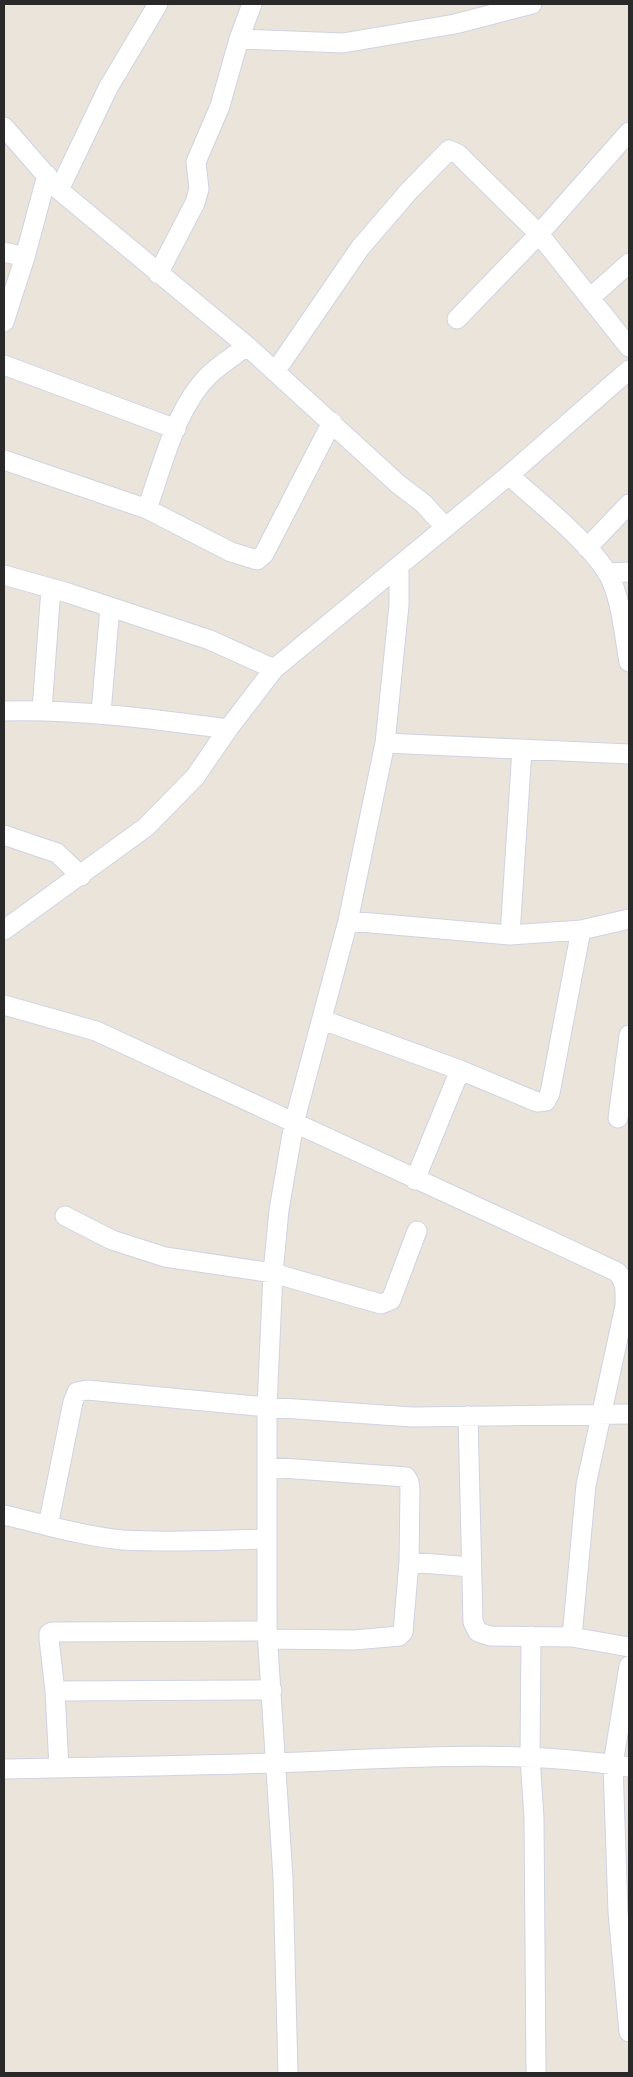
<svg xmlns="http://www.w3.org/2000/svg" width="633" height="2077" viewBox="0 0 633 2077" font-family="Mulish,sans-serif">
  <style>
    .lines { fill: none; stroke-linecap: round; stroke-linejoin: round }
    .minor-casing { stroke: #cfd3e2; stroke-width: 21 }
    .minor { stroke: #fff; stroke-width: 19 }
  </style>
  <rect width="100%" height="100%" fill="#ebe4da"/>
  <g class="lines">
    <defs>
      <path id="minor" d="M239,39L343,43L455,24L532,4
        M4,127L59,190L247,346L398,484L423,503L445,527
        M59,190L108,88L158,4
        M4,252L25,257
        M158,274L195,203L199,189L196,162L220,106L239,39L252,4
        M590,298L629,263
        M457,319L539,234L629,132
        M4,322L25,257L47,175
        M4,365L176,429
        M275,372L360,248L409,191L449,150L458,154L539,234L629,347
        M4,460L147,509L231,552L257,560L264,554L332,422
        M509,475C539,503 585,538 607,572C621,595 624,635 629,662
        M147,509C163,465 175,408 210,374C221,364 235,355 247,346
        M587,548L629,504
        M607,573L629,572
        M4,575L68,593L210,640L274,669
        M42,710L51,588
        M4,711C79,709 154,719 228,729
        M101,713L110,607
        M385,743L629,754
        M4,835L57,853L81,876
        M348,921L510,935L581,930L629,919
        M4,930L146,827L195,777L228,729L274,669L509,475L629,370
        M510,935L522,749
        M4,1005L96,1031L566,1248L617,1272C627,1282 625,1293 625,1306L586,1485L572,1637
        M323,1020L460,1070L537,1102L546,1101L550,1093L581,930
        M618,1118L629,1035
        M415,1180L460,1070
        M65,1216L112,1240L165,1257L273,1273L381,1304L391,1300L417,1231
        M468,1416L473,1622L478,1632L490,1636L572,1637L629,1647
        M4,1515C43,1524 82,1536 123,1540C171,1543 219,1540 267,1539
        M48,1526L73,1402L77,1392L87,1390L267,1407L412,1417L629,1414
        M409,1562L471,1567
        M531,1636L530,1757L534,1818L536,2073
        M268,1639L354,1640L399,1636L403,1632L409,1562L410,1489L409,1482L406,1477L268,1467
        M629,1666L613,1764L618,1912L629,2032
        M55,1691L272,1690
        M59,1768L55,1691L49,1639V1634L52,1632L267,1631
        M4,1769C94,1767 183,1766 273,1763C392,1759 511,1748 629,1767
        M288,2073L283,1878L267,1631V1407L273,1273L279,1210L294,1123L348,921L385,743L399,605V566"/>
    </defs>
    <!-- minor casing -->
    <use href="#minor" class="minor-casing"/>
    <!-- minor -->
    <use href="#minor" class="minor"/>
  </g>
  <!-- border -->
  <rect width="633" height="2077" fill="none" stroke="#292929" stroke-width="10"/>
</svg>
